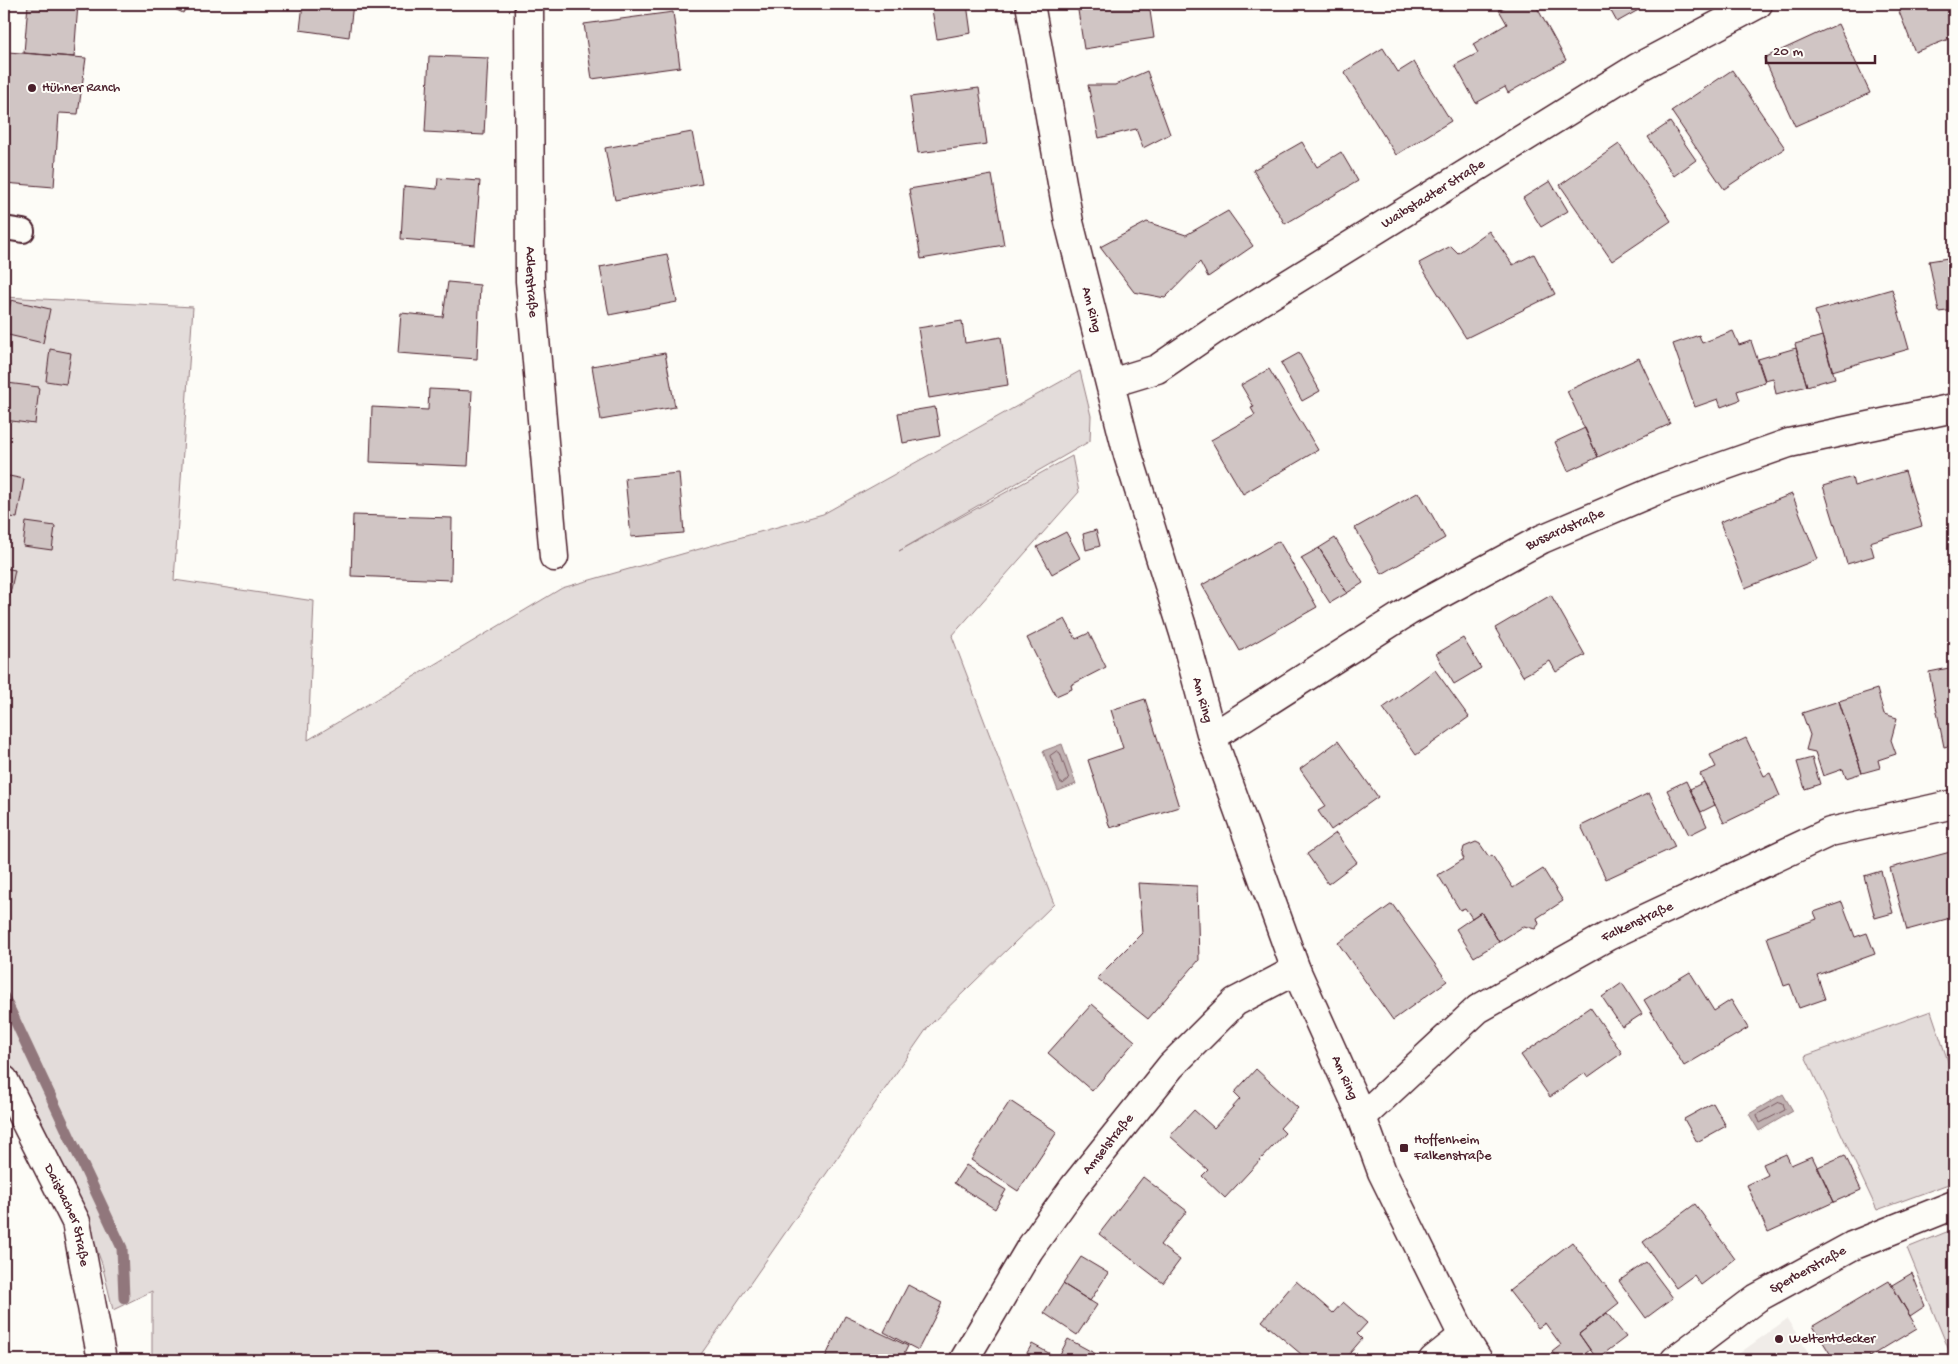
<svg xmlns="http://www.w3.org/2000/svg" width="1958" height="1364" viewBox="0 0 1958 1364" font-family="'Gochi Hand',sans-serif">
  <style>
    .built { fill: #f0ece8 }
    .green { fill: #e3dcda; stroke: #967e82 }
    .water { fill: #c0b1b1; stroke: #91777b }
    .lines { fill: none; stroke-linecap: round; stroke-linejoin: round }
    .shore { stroke: #795961; stroke-width: 1 }
    .stream { stroke: #91777b; stroke-width: 11 }
    .building { fill: #d0c5c4; stroke: #4a1f2b }
    .lane-casing { stroke: #4a1f2b; stroke-width: 26 }
    .street-casing { stroke: #4a1f2b; stroke-width: 31 }
    .lane { stroke: #fdfcf7; stroke-width: 22 }
    .street { stroke: #fdfcf7; stroke-width: 28 }
    .poi-dot { fill: #4a1f2b; stroke: #fdfcf7; stroke-width: 2 }
    .labels { text-anchor: middle; dominant-baseline: central; stroke-width: 4; stroke-linejoin: round; paint-order: stroke }
    .poi-label { font-size: 14px; fill: #4a1f2b; stroke: #fdfcf7; text-anchor: start }
    .street-label { font-size: 14px; fill: #4a1f2b; stroke: #fdfcf7 }
  </style>
  <rect width="100%" height="100%" fill="#fdfcf7"/>
  <filter id="ink" filterUnits="userSpaceOnUse"><feTurbulence type="fractalNoise" baseFrequency=".02" numOctaves="2"/><feDisplacementMap in="SourceGraphic" scale="10" xChannelSelector="R" yChannelSelector="G"/><feConvolveMatrix kernelMatrix="1 2 1 2 8 2 1 2 1" color-interpolation-filters="sRGB"/></filter>
  <g filter="url(#ink)">
    <!-- built -->
    <path class="built" d="M1787,1319L1813,1360H1730Z"/>
    <!-- green -->
    <path class="green" d="M4,297L193,307L174,580L314,601L308,740L562,588L823,514L1080,371L1091,416L1090,441L899,551L1072,456L1079,492L952,636L1054,904L928,1027L697,1360H152V1291L113,1310L102,1264L82,1208L4,1054Z
      M1931,1011L1954,1079V1182L1877,1210L1805,1056Z
      M1954,1229V1360H1953L1907,1248Z"/>
    <!-- water -->
    <path class="water" d="M1062,744L1076,784L1058,791L1043,751Z
      M1783,1094L1793,1111L1759,1131L1749,1114Z"/>
    <g class="lines">
      <!-- shore -->
      <path class="shore" d="M1057,751L1060,753L1069,779L1063,784L1060,782L1050,756Z
        M1780,1102L1783,1103L1785,1110L1760,1123L1757,1115Z"/>
      <!-- stream -->
      <path class="stream" d="M4,997L122,1248L124,1298"/>
    </g>
    <!-- building -->
    <path class="building" d="M28,4H78L74,57L24,53Z
      M165,4H188L183,13Z
      M303,4H353L349,37L300,30Z
      M931,4H967L971,33L937,39Z
      M1077,4H1149L1154,38L1084,49Z
      M1510,4H1535L1566,60L1508,93L1505,87L1476,103L1455,65L1478,53L1473,44L1507,24L1499,10Z
      M1607,4H1649L1617,22Z
      M1896,4H1954V37L1915,52Z
      M673,12L680,67L592,79L584,24Z
      M1838,24L1870,93L1795,126L1764,58Z
      M1383,48L1398,72L1414,62L1451,121L1396,155L1344,72Z
      M8,52L86,58L78,114L59,113L54,187L4,183V102Z
      M429,56L488,58L484,135L425,132Z
      M1732,70L1785,148L1724,189L1671,111Z
      M1147,71L1170,134L1143,148L1136,129L1099,138L1088,85H1115Z
      M979,88L987,144L918,153L910,97Z
      M1670,122L1696,160L1674,176L1648,137Z
      M692,132L702,184L615,200L605,148Z
      M1302,142L1317,167L1341,152L1358,181L1285,224L1253,170Z
      M1619,144L1671,221L1612,261L1560,185Z
      M992,175L1004,245L921,259L909,189Z
      M438,178L480,181L475,245L401,239L404,186L437,189Z
      M1550,181L1568,211L1541,227L1523,198Z
      M1228,211L1253,246L1208,277L1200,262L1165,298L1134,292L1100,247L1147,222L1186,235Z
      M1489,231L1513,265L1534,254L1555,294L1466,338L1419,263L1451,246L1458,253Z
      M667,254L677,302L609,315L600,267Z
      M1954,257V310L1939,312L1929,261Z
      M448,282L480,285L477,359L398,353L401,313L443,317Z
      M1892,289L1909,349L1832,371L1815,311Z
      M11,300L50,309L43,343L4,334Z
      M962,321L965,343L1001,337L1008,385L929,398L918,328Z
      M1733,331L1739,345L1751,341L1765,382L1737,391L1740,400L1721,407L1718,399L1695,407L1673,344L1699,335L1702,343Z
      M1822,336L1835,378L1807,386L1795,344Z
      M1796,348L1807,386L1776,394L1773,378L1765,380L1758,359Z
      M50,349L71,353L66,384L46,381Z
      M665,353L675,407L601,420L592,366Z
      M1299,353L1320,391L1302,401L1281,363Z
      M1639,358L1670,424L1598,457L1567,391Z
      M1269,369L1318,450L1243,494L1211,440L1255,415L1251,408L1254,407L1241,385Z
      M7,383L39,387L35,424L4,420Z
      M429,389L472,391L468,466L370,462L372,407L428,410Z
      M935,407L940,436L903,443L898,413Z
      M1585,428L1598,457L1568,471L1555,442Z
      M1954,464V497L1948,465Z
      M1905,471L1922,526L1870,542L1874,556L1847,564L1823,486L1852,477L1854,486Z
      M679,473L684,533L631,537L625,478Z
      M4,475L24,479L17,518L4,516Z
      M1419,492L1445,538L1382,574L1355,528Z
      M1792,494L1818,559L1745,588L1720,522Z
      M353,515L452,518L451,580L351,576Z
      M26,522L55,526L52,550L23,546Z
      M1096,530L1100,546L1086,550L1083,534Z
      M1066,532L1080,558L1052,574L1037,547Z
      M1335,538L1363,583L1347,593L1319,548Z
      M1279,541L1317,607L1240,651L1202,585Z
      M1319,548L1347,593L1330,603L1301,558Z
      M4,568L15,570L9,599L4,598Z
      M1551,595L1585,655L1556,672L1550,661L1523,676L1495,628Z
      M1065,619L1076,639L1089,633L1106,667L1071,685L1072,689L1056,696L1027,638Z
      M1463,638L1481,668L1454,684L1436,654Z
      M1954,667V745L1944,747L1929,672Z
      M1435,670L1469,717L1416,755L1383,708Z
      M1877,689L1884,714L1897,718L1891,740L1896,754L1878,760L1880,768L1862,773L1839,701Z
      M1145,699L1179,807L1110,828L1088,760L1123,748L1111,710Z
      M1839,701L1862,773L1846,778L1843,769L1823,776L1815,752L1806,750L1810,735L1802,713Z
      M1746,738L1764,776L1770,773L1780,796L1724,823L1700,774L1716,767L1710,755Z
      M1338,741L1378,797L1331,830L1318,811L1326,806L1300,769Z
      M1812,758L1820,784L1805,789L1797,762Z
      M1686,781L1707,826L1689,835L1667,790Z
      M1704,782L1715,805L1701,812L1690,789Z
      M1649,793L1675,847L1606,879L1581,826Z
      M1336,833L1357,862L1328,884L1307,854Z
      M1476,842L1480,844L1489,857L1492,855L1513,888L1543,869L1563,901L1537,918L1539,924L1535,929L1524,926L1499,942L1481,912L1472,918L1465,908L1460,910L1438,875L1464,859L1462,855L1464,847Z
      M1954,851V917L1907,930L1890,868Z
      M1881,871L1893,913L1875,918L1864,876Z
      M1138,883L1197,886L1199,960L1148,1019L1097,978L1142,933Z
      M1842,902L1855,937L1867,933L1875,954L1817,975L1825,999L1799,1008L1790,984L1784,986L1767,937L1817,919L1814,912Z
      M1392,904L1447,981L1393,1020L1338,943Z
      M1481,912L1499,942L1474,957L1456,929Z
      M1690,972L1714,1011L1731,1000L1748,1028L1684,1066L1644,1000Z
      M1622,983L1642,1014L1622,1027L1602,997Z
      M1092,1004L1135,1041L1092,1091L1048,1053Z
      M1590,1007L1622,1053L1588,1077L1585,1073L1550,1097L1521,1055Z
      M1256,1069L1298,1108L1280,1128L1285,1133L1225,1198L1202,1176L1208,1170L1170,1136L1194,1110L1214,1128L1240,1099L1234,1093Z
      M1010,1101L1057,1132L1018,1191L971,1160Z
      M1713,1103L1726,1126L1697,1142L1684,1119Z
      M1786,1154L1791,1165L1812,1156L1834,1202L1768,1232L1747,1185L1768,1175L1763,1164Z
      M1845,1155L1861,1190L1834,1202L1818,1167Z
      M966,1165L1006,1190L995,1209L954,1183Z
      M1143,1177L1187,1211L1160,1245L1180,1260L1163,1283L1099,1234Z
      M1695,1204L1735,1259L1701,1285L1694,1275L1676,1288L1643,1242Z
      M1572,1242L1619,1303L1579,1334L1590,1350L1577,1360H1559L1552,1352L1561,1345L1545,1323L1538,1328L1509,1291Z
      M1081,1257L1108,1273L1090,1301L1063,1284Z
      M1646,1262L1673,1298L1646,1318L1619,1281Z
      M1912,1273L1925,1306L1910,1316L1892,1285Z
      M1296,1281L1333,1313L1343,1302L1367,1323L1357,1334L1362,1339L1344,1360H1308L1262,1321Z
      M1889,1281L1917,1328L1869,1357L1871,1360H1834L1813,1326Z
      M1063,1284L1097,1305L1077,1335L1044,1313Z
      M908,1285L942,1303L918,1350L884,1332Z
      M1607,1313L1626,1337L1597,1359L1579,1334Z
      M845,1316L908,1346L901,1360H824Z
      M1068,1339L1107,1360H1023L1032,1344L1058,1358Z"/>
    <g class="lines">
      <defs>
        <path id="lane" d="M4,228L23,231"/>
        <g id="street">
          <path id="s1" d="M529,4L530,281L554,557"/>
          <path id="s2" d="M1030,4L1069,222L1128,455L1184,633L1212,737L1296,970L1362,1117L1382,1172L1463,1336L1478,1360"/>
          <path id="s3" d="M1111,383L1157,369L1214,330L1637,68L1758,4"/>
          <path id="s4" d="M1212,737L1409,611L1542,539L1664,487L1789,443L1954,408"/>
          <path id="s5" d="M4,1080L76,1222L102,1360"/>
          <path id="s6" d="M1362,1117L1478,1009L1608,936L1830,832L1954,804"/>
          <path id="s7" d="M964,1360L1029,1250L1074,1187L1171,1066L1235,1002L1296,970"/>
          <path d="M1433,1360L1463,1336"/>
          <path id="s8" d="M1675,1360L1757,1298L1852,1246L1954,1205"/>
        </g>
      </defs>
      <!-- lane casing -->
      <use href="#lane" class="lane-casing"/>
      <!-- street casing -->
      <use href="#street" class="street-casing"/>
      <!-- lane -->
      <use href="#lane" class="lane"/>
      <!-- street -->
      <use href="#street" class="street"/>
    </g>
  </g>
  <!-- markers -->
  <g class="poi-dot">
    <circle cx="32" cy="88" r="5"/>
    <rect x="1399" y="1143" width="10" height="10" rx="2.5"/>
    <circle cx="1779" cy="1339" r="5"/>
  </g>
  <g class="labels">
    <!-- poi labels -->
    <g class="poi-label">
      <text x="42" y="88">Hühner Ranch</text>
      <text x="1414" y="1140">Hoffenheim<tspan x="1414" dy="16">Falkenstraße</tspan></text>
      <text x="1789" y="1339">Weltentdecker</text>
    </g>
    <!-- street labels -->
    <g class="street-label">
      <text stroke="none"><textPath href="#s3" startOffset="375">Waibstadter Straße</textPath></text>
      <text stroke="none"><textPath href="#s1" startOffset="278">Adlerstraße</textPath></text>
      <text stroke="none"><textPath href="#s2" startOffset="312">Am Ring</textPath></text>
      <text stroke="none"><textPath href="#s4" startOffset="410">Bussardstraße</textPath></text>
      <text stroke="none"><textPath href="#s2" startOffset="718">Am Ring</textPath></text>
      <text stroke="none"><textPath href="#s6" startOffset="340">Falkenstraße</textPath></text>
      <text stroke="none"><textPath href="#s2" startOffset="1122">Am Ring</textPath></text>
      <text stroke="none"><textPath href="#s7" startOffset="260">Amselstraße</textPath></text>
      <text stroke="none"><textPath href="#s5" startOffset="150">Daisbacher Straße</textPath></text>
      <text stroke="none"><textPath href="#s8" startOffset="161">Sperberstraße</textPath></text>
    </g>
  </g>
  <!-- margin -->
  <rect width="1958" height="1364" fill="none" stroke="#fdfcf7" stroke-width="20"/>
  <rect x="10" y="10" width="1938" height="1344" fill="none" stroke="#4a1f2b" stroke-width="2" filter="url(#ink)"/>
  <!-- scale -->
  <path d="M1766 55v8h109v-8" fill="none" stroke="#4a1f2b" stroke-width="2.5"/>
  <text x="1773" y="55" font-size="15" fill="#4a1f2b" stroke="#fdfcf7" stroke-width="4" paint-order="stroke">20 m</text>
</svg>
